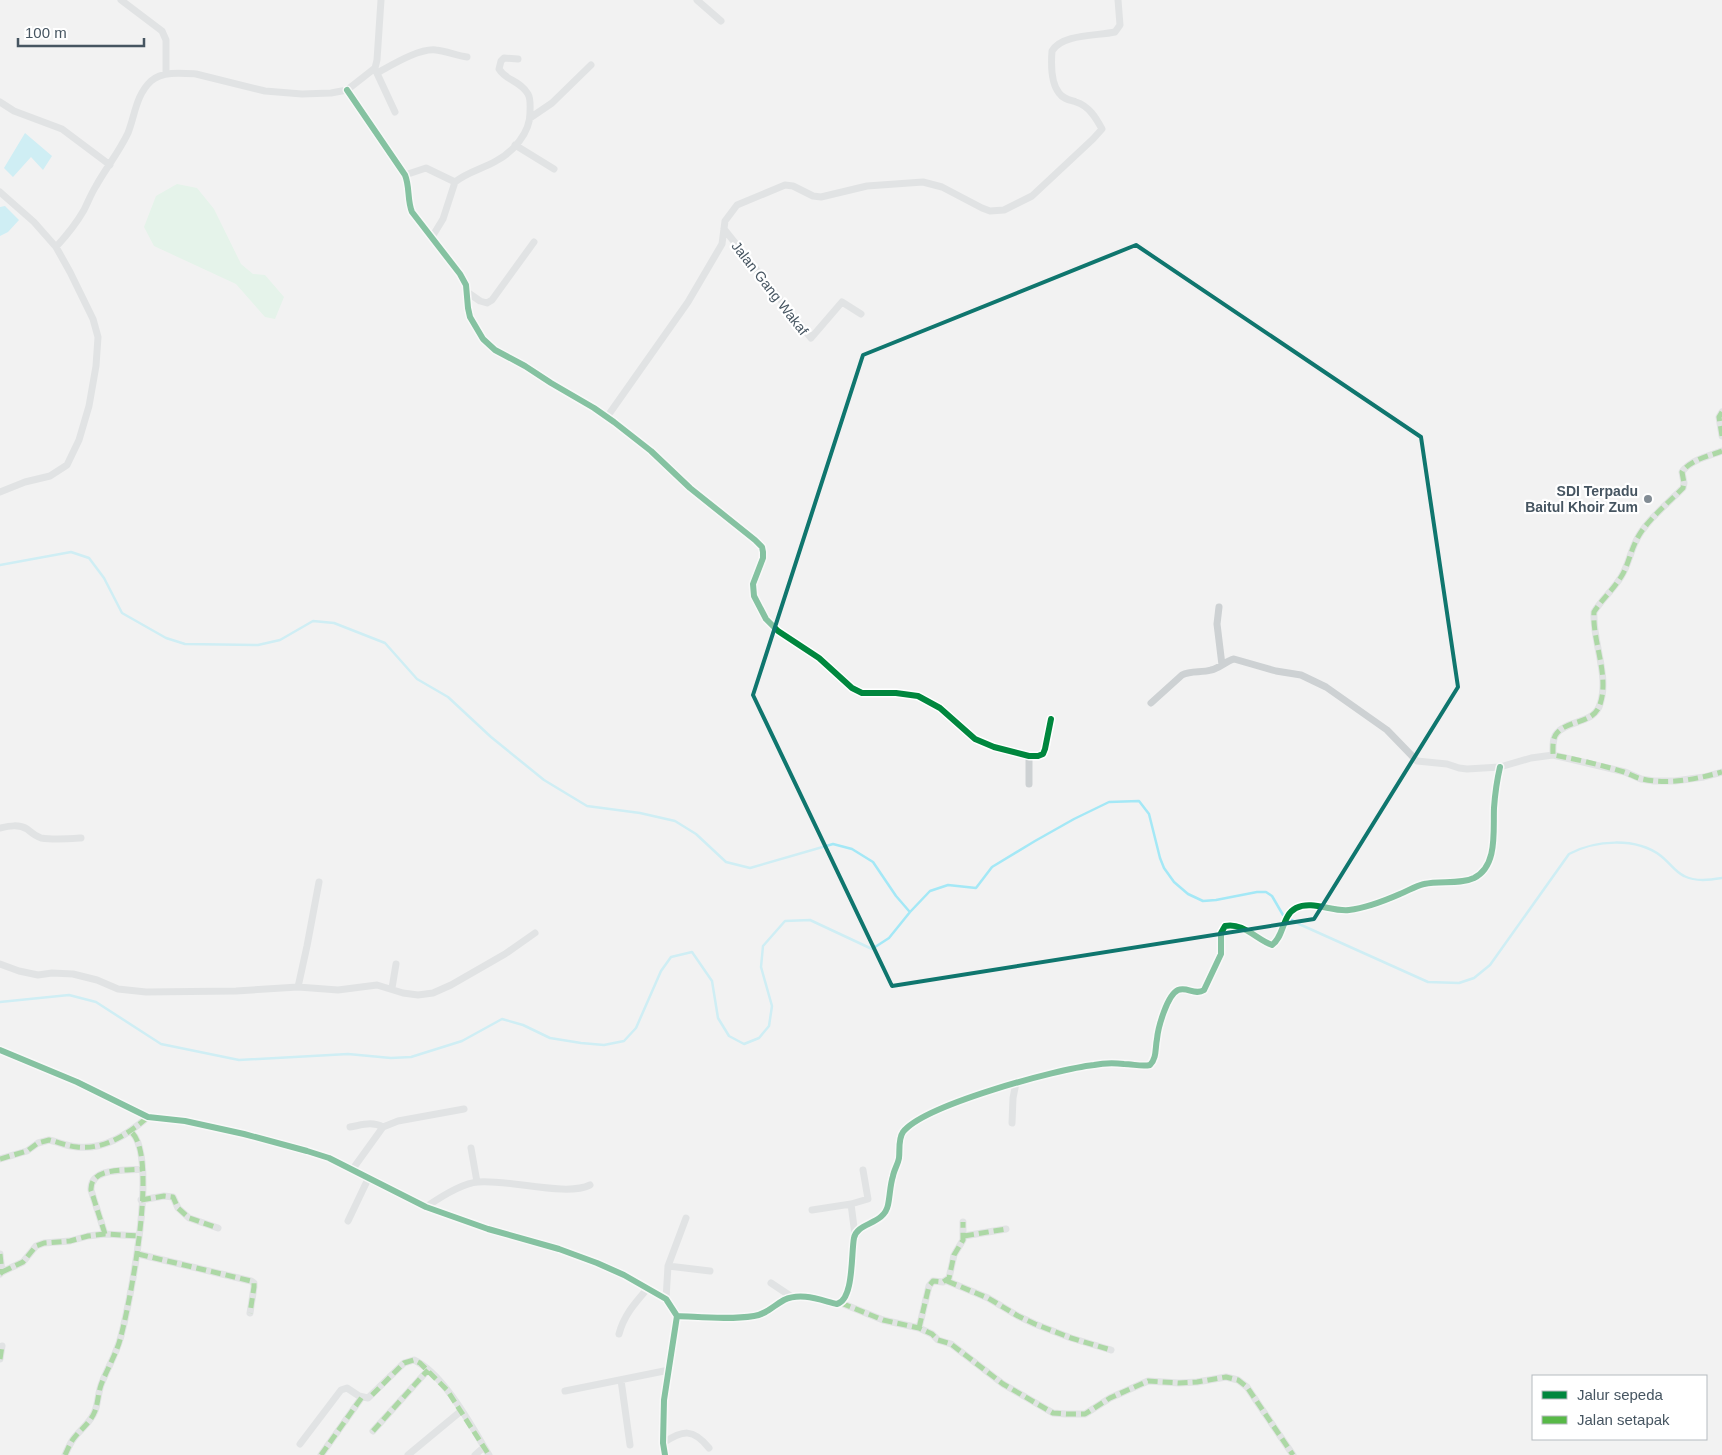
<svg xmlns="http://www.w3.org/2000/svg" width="1722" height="1455" viewBox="0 0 1722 1455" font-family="Arial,sans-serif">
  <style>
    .green { fill: #d4f4df }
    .water { fill: #a4e8f6 }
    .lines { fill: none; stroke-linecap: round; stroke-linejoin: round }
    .stream { stroke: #a4e8f6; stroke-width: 2.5 }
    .minor { stroke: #cdd1d3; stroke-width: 7 }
    .quiet { stroke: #58b947; stroke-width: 5; stroke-dasharray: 10 5; stroke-linecap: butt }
    .cycleway-casing { stroke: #fff; stroke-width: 9 }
    .cycleway { stroke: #00873e; stroke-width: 6 }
    .marked { fill: none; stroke: #0f766e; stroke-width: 4; stroke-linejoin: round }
    .poi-dot { fill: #828c94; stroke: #fff; stroke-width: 2 }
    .labels { text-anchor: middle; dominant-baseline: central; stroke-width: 4.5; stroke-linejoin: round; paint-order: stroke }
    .street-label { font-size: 14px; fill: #465561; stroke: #fff }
    .poi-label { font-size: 14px; font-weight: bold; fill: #465561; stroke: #fff; text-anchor: end }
  </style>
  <rect width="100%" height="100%" fill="#f2f2f2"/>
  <!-- green -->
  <path class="green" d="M177,184L197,188L214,209L241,264L253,274L265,275L284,297L275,319L265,317L236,284L154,246L144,227L156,196Z"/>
  <!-- water -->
  <path class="water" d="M25,133L52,156L43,170L31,157L13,177L4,168Z
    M5,206L19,220L8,232L0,236V207Z"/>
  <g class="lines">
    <!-- stream -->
    <path class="stream" d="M0,565L71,552L89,558L104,578L122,613L166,638L185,644L258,645L280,640L313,621L334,623L385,643L417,679L448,697L491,737L544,780L587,806L640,813L675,821L696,834L726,862L750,868L833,844L852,849L873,862L896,896L909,911
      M0,1002L69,995L96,1002L161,1044L239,1060L348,1054L391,1058L411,1057L462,1041L502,1019L523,1025L550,1038L581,1043L604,1045L624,1041L636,1028L661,971L671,957L692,952L712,981L718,1018L729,1036L744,1044L759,1038L769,1026L772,1006L761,967L763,946L785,921L810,920L872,949L889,938L910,912L930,891L948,885L976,888L992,867L1035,841L1074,819L1109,802L1139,801L1149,814L1160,858L1164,868L1174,882L1188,894L1203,901L1216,900L1257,892H1266L1272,896L1283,915L1299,924L1428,982L1459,983L1474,978L1490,965L1569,854C1595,840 1636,837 1661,856C1669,862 1675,872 1684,876C1696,882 1710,880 1722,878"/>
    <!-- minor -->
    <path class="minor" d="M121,0L162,31L166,40V74
      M697,0L721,21
      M375,69L395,112
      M377,73C392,65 419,48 436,50C447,51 457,56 467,57
      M347,90L405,175C410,187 407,200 412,212L460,274L466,285L468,308L470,317L483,339L495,350L525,366L551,383L594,408L614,422L651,451L690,488L755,540L762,547L763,552V558L753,584L754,596L766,619L778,631L819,658L852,688L862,693H896L918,696L940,708L975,739L994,747L1029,756H1038L1043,754L1045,749L1051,719
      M0,102L14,111L62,129L110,165
      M530,118L552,103L591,65
      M515,145L554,169
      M405,175L426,168L455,182C467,172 482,169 496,161C513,152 530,133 530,113C530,107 531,99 528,94C520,80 506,81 499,69L501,61L504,58L518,59
      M0,192L34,222L56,247L70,272L93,319L98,337L96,366L89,406L79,440L67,465L50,476L25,482L0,492
      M724,229L811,338L842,302L861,314
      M432,237L443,219L455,182
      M56,247C67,235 76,224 84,210C88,202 91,194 96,186C106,168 119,152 128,133C135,115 136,95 151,81C162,71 182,73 196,74L265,91L302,94L331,93L347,90L375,68L377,60L381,0
      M467,292L480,301L487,303L492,300L534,242
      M1722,412L1719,417L1722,436
      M607,417L688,302L722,244L725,221L737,205L785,185L793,186L813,196L821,197L867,186L923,182L942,187L982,208L990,211L1004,210L1032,196L1093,139L1102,129C1096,118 1089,106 1076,102C1070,100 1063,99 1059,93C1051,83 1051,64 1052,51C1062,34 1097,36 1115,32L1120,25L1118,0
      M1219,607L1217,624L1222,665
      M1151,703L1182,675C1191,670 1201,673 1211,670C1220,668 1226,661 1234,659L1276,671L1301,675L1326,687L1387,730L1417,761L1447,764L1459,768L1467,769L1500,767L1531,758L1553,755L1625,772L1641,779L1654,781H1675L1704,777L1722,772
      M1553,755C1553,749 1552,738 1557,733C1568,720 1591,724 1599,707C1611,678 1592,642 1594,612C1602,599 1613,590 1621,577C1628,566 1630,553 1636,541C1644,523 1668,503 1683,488L1684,483L1682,472C1690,460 1709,456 1722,451
      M1029,784V756
      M0,828C9,826 19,824 27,829C32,833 35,836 41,838C54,840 67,839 81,838
      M0,964L19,971L38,975L52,973L73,974L97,980L118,989L146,992L236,991L298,987L338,990L377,985L403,993L418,995L433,993L451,985L505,954L535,933
      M298,987L307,946L319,882
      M392,988L396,964
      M0,1050L77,1082L148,1117L185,1121L244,1134L307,1151L329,1158L426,1207L488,1229L559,1249L597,1263L624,1275L666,1299L677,1316L664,1400L663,1443L665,1455
      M1012,1123L1013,1098L1016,1083
      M350,1127C362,1125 372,1121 383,1127
      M471,1148L477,1182
      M0,1159L27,1151L38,1143L49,1140C58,1142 67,1146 77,1147C105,1150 128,1134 148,1117
      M352,1170L383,1127L398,1121L464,1109
      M141,1200L164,1196L173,1197L178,1208L189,1218L218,1228
      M851,1204L868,1199L863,1170
      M426,1207C439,1198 463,1183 478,1182C509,1179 566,1197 590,1185
      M812,1210L851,1204L855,1235
      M348,1221L368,1179
      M105,1234L91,1190C90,1167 125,1171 142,1169
      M964,1236L1006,1229
      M0,1254L2,1272L0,1274
      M138,1254L251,1281L254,1283V1287L250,1313
      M668,1266L710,1271
      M2,1272L23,1262L36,1246L44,1243L70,1241L88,1236L105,1234L139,1236
      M947,1281L988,1298L1018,1316L1035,1324L1071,1338L1111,1350
      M771,1283L792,1297
      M666,1299L668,1266L686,1218
      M841,1303L883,1320L919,1328L932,1334L938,1340L951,1344L1003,1384L1053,1413L1066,1414H1085L1110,1398L1148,1381L1179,1383L1197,1382L1226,1377L1238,1380L1247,1387L1293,1455
      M677,1316C702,1317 729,1320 754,1316C767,1314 773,1306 784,1300C801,1292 820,1300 837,1304C854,1300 851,1253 854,1238C857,1222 884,1225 888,1205C890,1196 890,1185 893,1176C894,1170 898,1164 899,1158C900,1150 898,1139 903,1132C924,1105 1057,1069 1094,1065C1104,1063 1114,1063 1124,1064C1133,1064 1142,1067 1150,1065C1157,1058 1155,1048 1157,1039C1158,1028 1167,995 1178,990C1187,986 1195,996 1204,990L1221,954V933L1225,926C1243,922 1257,940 1272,945C1284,937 1282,915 1296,908C1312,900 1332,912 1349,910C1366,908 1384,901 1400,894C1408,891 1415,886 1424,884C1440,880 1459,885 1474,878C1498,866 1493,831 1494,808C1495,794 1497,780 1500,767
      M919,1328L929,1286L933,1281L943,1282L949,1278L954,1255L963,1240V1222
      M619,1334C624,1315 635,1303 648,1288
      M0,1359L2,1346
      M621,1380L630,1445
      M565,1391L669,1370
      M373,1431L428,1370
      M663,1443C683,1430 693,1428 709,1448
      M300,1444L341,1390L347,1388L359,1396L368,1398L404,1363L414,1360C444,1374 472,1427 489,1455
      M65,1455C68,1449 70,1443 74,1438C81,1429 91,1422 95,1411C98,1403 98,1394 101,1385C107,1369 117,1353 121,1336C130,1302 160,1152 130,1131
      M321,1455L362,1397
      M408,1455L461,1411
      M475,1455L484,1447"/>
    <!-- quiet -->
    <path class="quiet" d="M1722,412L1719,417L1722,436
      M1722,451C1709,456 1690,460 1682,472L1684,483L1683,488C1668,503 1644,523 1636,541C1630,553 1628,566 1621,577C1613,590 1602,599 1594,612C1592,642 1611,678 1599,707C1591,724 1568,720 1557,733C1552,738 1553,749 1553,755C1576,759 1601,765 1624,772C1630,774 1636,778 1642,779C1668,785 1697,779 1722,772
      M0,1159L27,1151L38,1143L49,1140C58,1142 67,1146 77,1147C105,1150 128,1134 148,1117
      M141,1200L164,1196L173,1197L178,1208L189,1218L218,1228
      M105,1234L91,1190C90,1167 125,1171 142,1169
      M964,1236L1006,1229
      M0,1254L2,1272L0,1274
      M138,1254L251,1281L254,1283V1287L250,1313
      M2,1272L23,1262L36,1246L44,1243L70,1241L88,1236L105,1234L139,1236
      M947,1281L988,1298L1018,1316L1035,1324L1071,1338L1111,1350
      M841,1303L883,1320L919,1328L932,1334L938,1340L951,1344L1003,1384L1053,1413L1066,1414H1085L1110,1398L1148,1381L1179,1383L1197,1382L1226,1377L1238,1380L1247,1387L1293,1455
      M919,1328L929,1286L933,1281L943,1282L949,1278L954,1255L963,1240V1222
      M0,1359L2,1346
      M372,1395L404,1363L414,1360L420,1363L447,1390L489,1455
      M373,1431L428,1370
      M65,1455C68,1449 70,1443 74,1438C81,1429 91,1422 95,1411C98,1403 98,1394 101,1385C107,1369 117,1353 121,1336C130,1302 160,1152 130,1131
      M321,1455L362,1397"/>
    <defs>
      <path id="cycleway" d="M347,90L405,175C410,187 407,200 412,212L460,274L466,285L468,308L470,317L483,339L495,350L525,366L551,383L594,408L614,422L651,451L690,488L755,540L762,547L763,552V558L753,584L754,596L766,619L778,631L819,658L852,688L862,693H896L918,696L940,708L975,739L994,747L1029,756H1038L1043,754L1045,749L1051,719
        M0,1050L77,1082L148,1117L185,1121L244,1134L307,1151L329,1158L426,1207L488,1229L559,1249L597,1263L624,1275L666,1299L677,1316L664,1400L663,1443L665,1455
        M677,1316C702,1317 729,1320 754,1316C767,1314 773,1306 784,1300C801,1292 820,1300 837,1304C854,1300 851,1253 854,1238C857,1222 884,1225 888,1205C890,1196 890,1185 893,1176C894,1170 898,1164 899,1158C900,1150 898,1139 903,1132C924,1105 1057,1069 1094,1065C1104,1063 1114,1063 1124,1064C1133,1064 1142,1067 1150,1065C1157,1058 1155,1048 1157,1039C1158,1028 1167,995 1178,990C1187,986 1195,996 1204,990L1221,954V933L1225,926C1243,922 1257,940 1272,945C1284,937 1282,915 1296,908C1312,900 1332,912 1349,910C1366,908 1384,901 1400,894C1408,891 1415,886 1424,884C1440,880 1459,885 1474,878C1498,866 1493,831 1494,808C1495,794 1497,780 1500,767"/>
    </defs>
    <!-- cycleway casing -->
    <use href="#cycleway" class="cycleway-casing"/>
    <!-- cycleway -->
    <use href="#cycleway" class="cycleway"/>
  </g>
  <!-- marked area -->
  <path d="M0 0H1722V1455H0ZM1136,245L1421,437L1458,687L1314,919L892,986L753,695L863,355Z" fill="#f2f2f2" fill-opacity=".55" fill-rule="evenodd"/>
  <path class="marked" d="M1136,245L1421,437L1458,687L1314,919L892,986L753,695L863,355Z"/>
  <!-- markers -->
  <circle class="poi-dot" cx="1648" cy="499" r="5"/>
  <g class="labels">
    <!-- street labels -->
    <g class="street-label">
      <text transform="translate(770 288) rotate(52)">Jalan Gang Wakaf</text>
    </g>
    <!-- poi labels -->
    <g class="poi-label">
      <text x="1638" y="491">SDI Terpadu<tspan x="1638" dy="16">Baitul Khoir Zum</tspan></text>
    </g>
  </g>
  <!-- legend -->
  <rect x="1532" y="1375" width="175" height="65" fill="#ffffff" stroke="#b5bbc0"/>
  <rect x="1542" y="1391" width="25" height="8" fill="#00873e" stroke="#b5bbc0"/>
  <text x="1577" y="1400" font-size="15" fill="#465561">Jalur sepeda</text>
  <rect x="1542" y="1416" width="25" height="8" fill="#58b947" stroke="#b5bbc0"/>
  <text x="1577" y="1425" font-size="15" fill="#465561">Jalan setapak</text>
  <!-- scale -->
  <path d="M18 38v8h126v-8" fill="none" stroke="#465561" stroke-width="2.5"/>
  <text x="25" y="38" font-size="15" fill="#465561" stroke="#ffffff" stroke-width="4" paint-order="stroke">100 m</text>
</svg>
